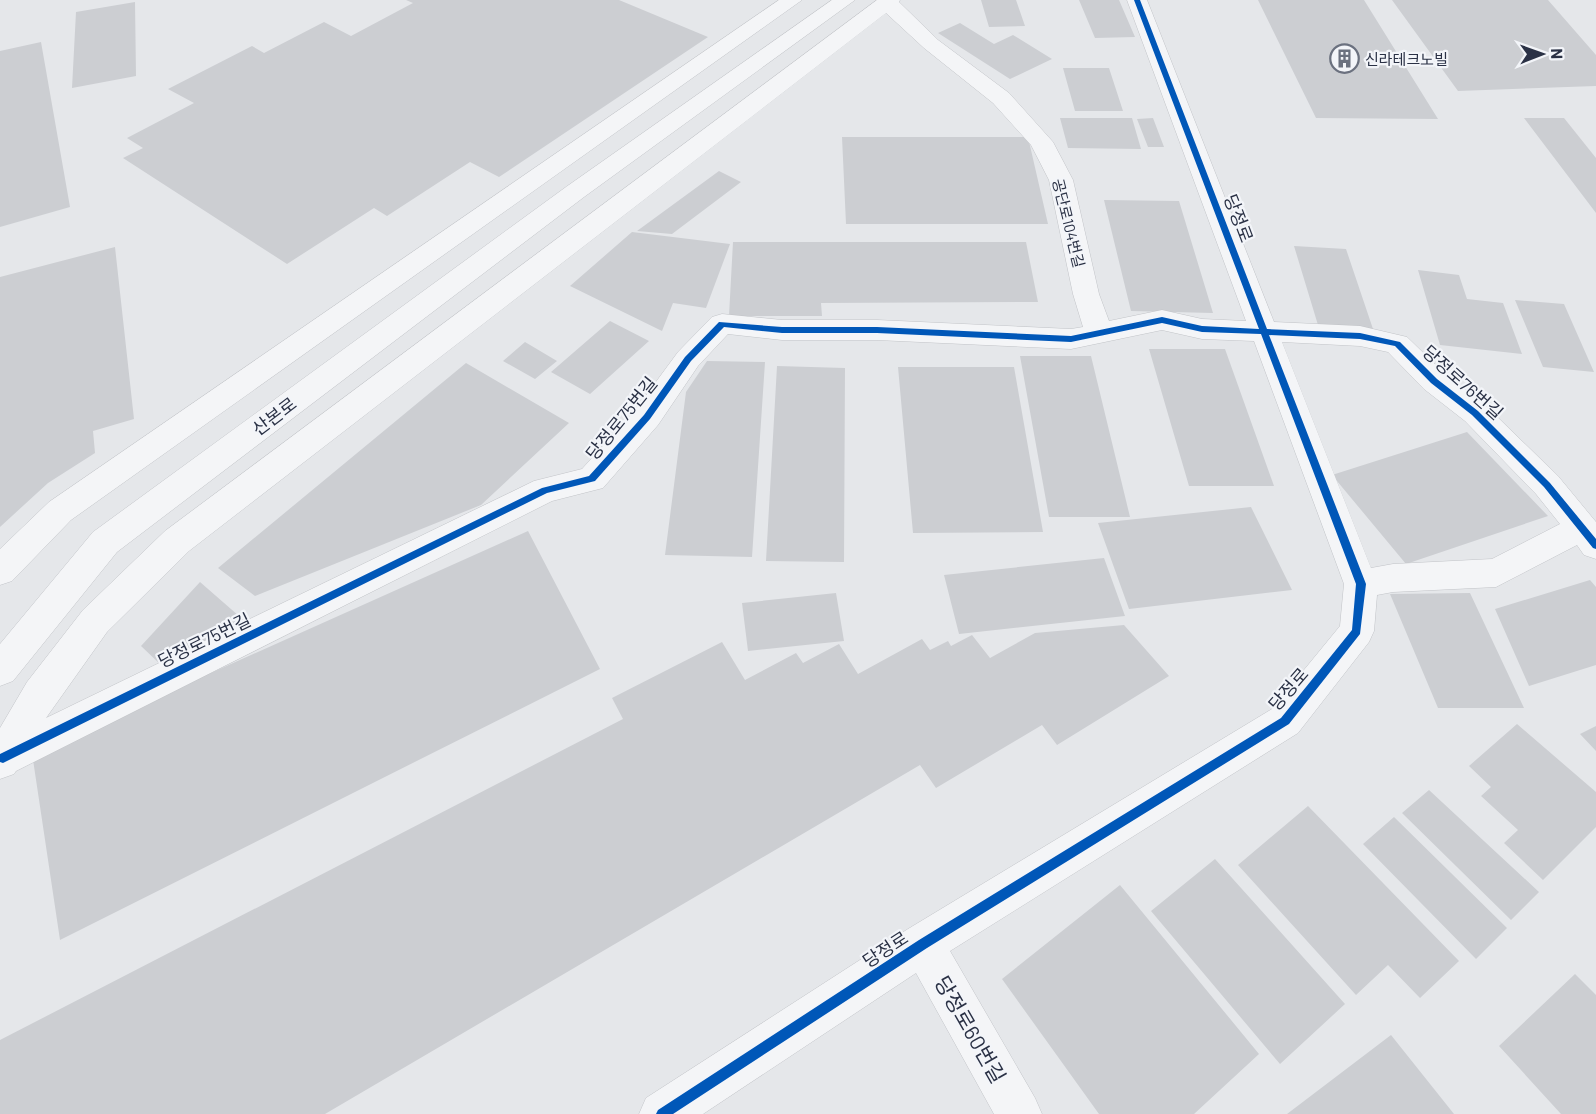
<svg xmlns="http://www.w3.org/2000/svg" width="1596" height="1114" viewBox="0 0 1596 1114" font-family="Barlow,'Noto Sans KR',sans-serif">
  <style>
    .building { fill: #ccced2 }
    .lines { fill: none; stroke-linecap: round; stroke-linejoin: round }
    .minor-casing { stroke: #c2c4c8; stroke-width: 1 }
    .minor { fill: #f4f5f7; fill-rule: evenodd }
    .cycleway-casing { stroke: #f3f5f9; stroke-width: 4 }
    .cycleway { fill: #0057b8; fill-rule: evenodd }
    .labels { text-anchor: middle; dominant-baseline: central; stroke-width: 4.5; stroke-linejoin: round; paint-order: stroke }
    .far-poi-label { font-size: 15px; fill: #2a3145; stroke: #f3f5f9; text-anchor: start }
    .far-street-label { font-size: 15px; fill: #2a3145; stroke: #f3f5f9 }
    .street-label { font-size: 18px; fill: #2a3145; stroke: #f3f5f9 }
    .near-street-label { font-size: 21px; fill: #2a3145; stroke: #f3f5f9 }
  </style>
  <rect width="100%" height="100%" fill="#e5e7ea"/>
  <!-- building -->
  <path class="building" d="M406,0H619L708,37L499,177L470,162L387,216L374,208L287,264L123,158L143,148L127,138L194,103L168,89L252,46L264,53L324,22L351,36L413,3Z
    M981,0H1016L1025,26L989,27Z
    M1079,0H1119L1135,37L1095,38Z
    M1258,0H1364L1438,119L1316,118Z
    M1392,0H1548L1596,55V86L1458,91Z
    M135,2L136,76L72,88L76,12Z
    M960,23L994,44L1013,35L1052,59L1010,79L938,33Z
    M41,42L70,207L0,227V51Z
    M1063,68H1109L1123,111H1075Z
    M1060,118H1132L1141,149L1068,148Z
    M1153,118L1164,147H1148L1137,119Z
    M1524,118H1564L1596,158V213Z
    M842,137H1028L1048,224H846Z
    M719,171L741,182L672,234L637,231Z
    M1104,200L1179,201L1213,313L1131,311Z
    M632,232L730,244L706,308L673,303L662,331L570,286Z
    M733,242H1026L1038,302L821,303L822,316H729Z
    M1294,246L1346,249L1373,329L1318,325Z
    M115,247L134,419L93,431L95,453L48,483L0,527V277Z
    M1418,270L1459,275L1467,299L1503,303L1522,354L1440,345Z
    M1515,300L1564,304L1594,372L1543,367Z
    M610,321L649,341L590,394L551,372Z
    M525,342L557,361L535,379L503,361Z
    M1149,349H1225L1274,486H1189Z
    M1020,356H1091L1130,517H1049Z
    M707,361L765,362L752,557L665,555L686,392Z
    M466,363L569,423L481,505L255,596L218,568Z
    M777,366L845,368L844,562L766,561Z
    M898,367H1014L1043,532L913,533Z
    M1467,432L1548,516L1406,564L1332,475Z
    M1251,507L1292,590L1129,609L1098,523Z
    M528,531L600,669L60,940L32,753Z
    M1104,558L1125,616L959,634L944,575Z
    M1590,580L1596,587V665L1529,686L1495,609Z
    M200,582L247,623L161,665L141,646Z
    M836,593L844,641L748,651L742,603Z
    M1470,593L1524,708H1438L1390,594Z
    M1124,625L1169,676L1057,745L1042,725L936,788L920,765L325,1114H0V1040L623,719L612,698L722,642L745,680L796,653L803,663L839,644L858,674L922,639L930,650L948,641L951,646L972,635L990,658L1035,633Z
    M1517,724L1596,792V827L1543,880L1504,843L1518,830L1481,796L1491,787L1469,766Z
    M1596,726V751L1580,734Z
    M1429,790L1539,892L1511,920L1402,813Z
    M1308,806L1459,961L1420,998L1388,965L1356,995L1238,865Z
    M1394,817L1507,928L1476,959L1363,844Z
    M1215,859L1345,1004L1280,1064L1151,911Z
    M1120,885L1259,1054L1194,1114H1099L1002,979Z
    M1575,974L1596,995V1114H1561L1499,1046Z
    M1391,1035L1454,1114H1287Z"/>
  <g class="lines">
    <defs>
      <path id="minor" d="M779,0H802L71,520L12,581L0,585V549L49,502Z
        M832,0H855L584,197L117,552L13,681L0,686V644L93,532L566,187Z
        M877,0H900L899,2L938,40L1009,93L1053,142L1073,180L1099,294L1109,321L1162,310L1202,319L1246,321L1127,0H1147L1274,322L1360,326L1407,337L1444,373L1485,405L1558,476L1596,522V559L1584,555L1577,545L1496,587L1393,592L1377,595L1374,631L1369,642L1298,733L950,951L1035,1098L1042,1114H994L916,973L703,1114H639L646,1098L908,929L1272,709L1340,626L1344,584L1254,341L1202,339L1162,330L1071,349L877,340H782L728,334L698,366L658,425L603,488L552,501L16,771L14,774L0,779V728L27,682L83,610L165,531ZM886,13L924,48L993,103L1031,145L1049,180L1073,294L1083,327L1071,329L877,320H782L722,314L712,317L678,352L636,409L582,469L534,481L46,718L107,632L189,551ZM1282,342L1360,346L1388,352L1424,389L1465,421L1536,494L1560,524L1492,559L1393,564L1371,568Z"/>
    </defs>
    <!-- minor casing -->
    <use href="#minor" class="minor-casing"/>
    <!-- minor -->
    <use href="#minor" class="minor"/>
    <defs>
      <path id="cycleway" d="M1134,0H1140L1267,329L1360,333L1400,342L1437,379L1478,411L1550,483L1596,539V549L1593,548L1544,487L1472,415L1431,383L1395,346L1360,339L1269,335L1366,584L1360,634L1289,724L927,948L673,1114H656L658,1110L919,940L1281,718L1352,630L1356,584L1261,334L1202,332L1162,323L1071,342L877,333H782L724,327L691,361L650,419L595,481L547,493L7,761L3,763L0,762V754L542,488L589,476L644,415L685,357L719,322L782,327H877L1071,336L1162,317L1202,326L1259,329Z"/>
    </defs>
    <!-- cycleway casing -->
    <use href="#cycleway" class="cycleway-casing"/>
    <!-- cycleway -->
    <use href="#cycleway" class="cycleway"/>
  </g>
  <!-- icons -->
  <defs>
    <symbol id="building-ring" viewBox="-11 -11 22 22"><circle r="9.5" fill="#f3f5f9" stroke="#6b717f" stroke-width="1.5"/><path d="M-4-6H4V6H1V3H-1V6H-4ZM-2.5-4.3h1.7v1.8h-1.7ZM.8-4.3h1.7v1.8H.8ZM-2.5-1h1.7V.8h-1.7ZM.8-1h1.7V.8H.8Z" fill="#6b717f"/></symbol>
  </defs>
  <g fill-rule="evenodd">
    <use href="#building-ring" x="1328" y="42" width="33" height="33"/>
  </g>
  <g class="labels">
    <!-- far-poi labels -->
    <g class="far-poi-label">
      <text x="1365" y="59">신라테크노빌</text>
    </g>
    <!-- far-street labels -->
    <g class="far-street-label">
      <text transform="translate(1069 223) rotate(76)">공단로104번길</text>
    </g>
    <!-- street labels -->
    <g class="street-label">
      <text transform="translate(1239 218) rotate(69)">당정로</text>
      <text transform="translate(1463 382) rotate(42)">당정로76번길</text>
      <text transform="translate(274 416) rotate(-37)">산본로</text>
      <text transform="translate(621 418) rotate(-51)">당정로75번길</text>
      <text transform="translate(204 640) rotate(-26)">당정로75번길</text>
      <text transform="translate(1288 689) rotate(-49)">당정로</text>
      <text transform="translate(885 949) rotate(-33)">당정로</text>
    </g>
    <!-- near-street labels -->
    <g class="near-street-label">
      <text transform="translate(971 1029) rotate(60)">당정로60번길</text>
    </g>
  </g>
  <!-- north arrow -->
  <g transform="translate(1542 54) rotate(89)" stroke="#f3f5f9" stroke-width="4.5" paint-order="stroke">
  <path d="M0-4.5L10 22L0 15L-10 22Z" fill="#2a3145"/>
  <text y="-9" font-size="16" font-weight="bold" text-anchor="middle" fill="#2a3145">N</text>
  </g>
</svg>
